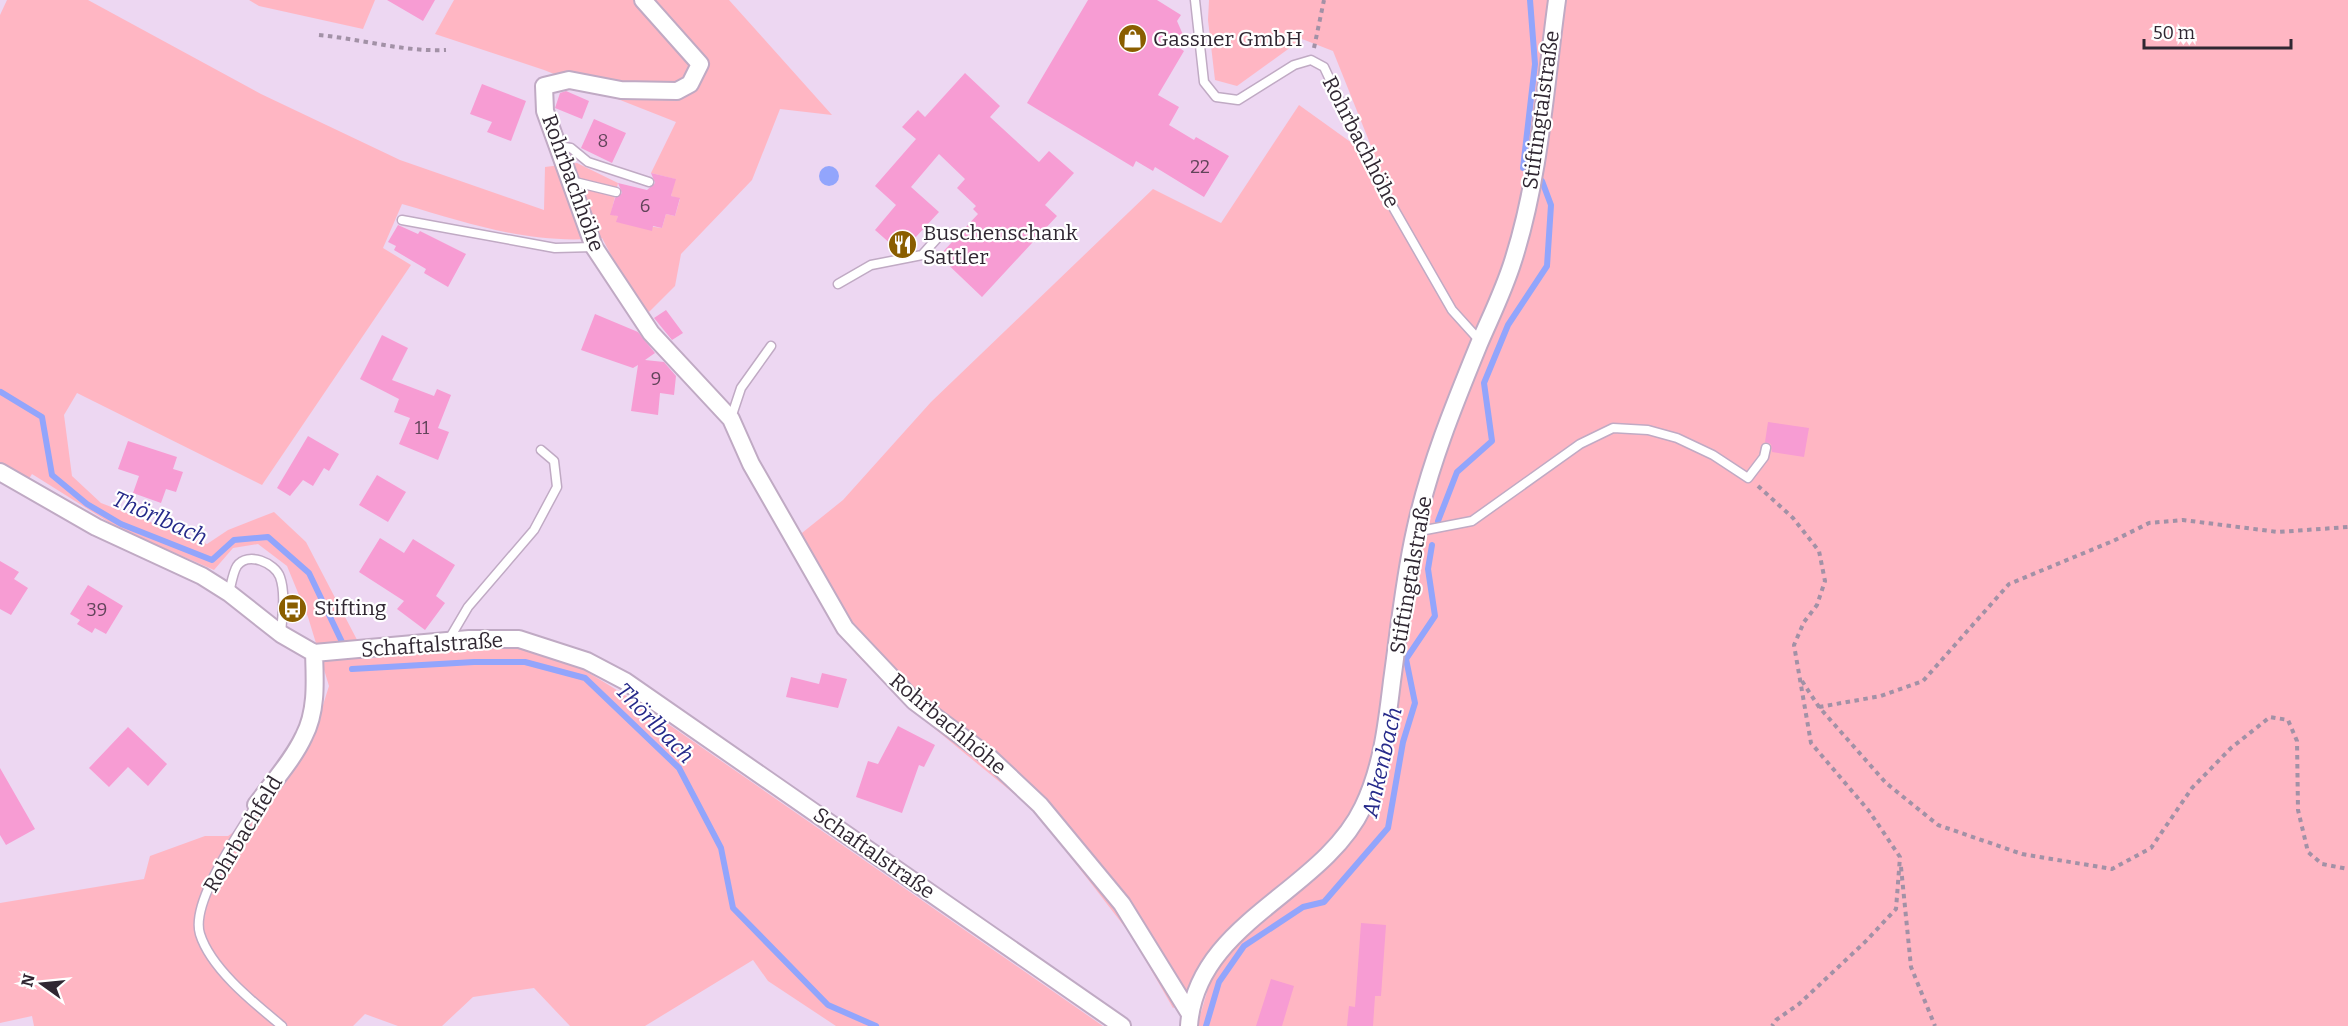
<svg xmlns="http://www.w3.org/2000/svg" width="2348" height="1026" viewBox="0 0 2348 1026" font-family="Bitter,serif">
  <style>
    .green { fill: #ffb6c3 }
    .water { fill: #92a5fc }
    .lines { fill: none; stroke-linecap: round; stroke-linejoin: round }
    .stream { stroke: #92a5fc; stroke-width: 6 }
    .building { fill: #f79cd3 }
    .lane-casing { stroke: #c0aac4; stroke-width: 11 }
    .street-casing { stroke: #c0aac4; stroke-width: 20 }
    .path { stroke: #a291a6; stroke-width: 4; stroke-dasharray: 4.5 4.5; stroke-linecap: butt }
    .lane { stroke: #fff; stroke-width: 8 }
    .street { stroke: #fff; stroke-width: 16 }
    .labels { text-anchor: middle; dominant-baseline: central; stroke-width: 4.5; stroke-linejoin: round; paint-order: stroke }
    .number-label { font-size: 18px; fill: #62445a }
    .poi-label { font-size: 21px; fill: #302732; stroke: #fff; text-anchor: start }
    .street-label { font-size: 21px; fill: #302732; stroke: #fff }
    .water-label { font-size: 22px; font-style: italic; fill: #262a8a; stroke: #fff }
  </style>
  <rect width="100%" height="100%" fill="#edd7f2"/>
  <!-- green -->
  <path class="green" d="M7,0H88L261,94L400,160L544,210L545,167L577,163L618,183L611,214L618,216L617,222L662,228L666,214L675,216L680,199L671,196L675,179L651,173L676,122L544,70L435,34L454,0H729L832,115L780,109L752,180L681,254L675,286L649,312L627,285L602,238C530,245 471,224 402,204L383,248L411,265L262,485L77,393L64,415L72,476L101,503L207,544L228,530L274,512L306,542L367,659C425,652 508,636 563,660C588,670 612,688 635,701L1103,1026H836L768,981L753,960L645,1026H570L534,988L473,997L442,1026H398L365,1014L353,1026H34L32,1016L0,1023V903L144,879L150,856L205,836H228L267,809L312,740L329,686L308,617L287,566L258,544L233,548L214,570L118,528L32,474L21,492L0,480V15Z
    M249,0H375L363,29L259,6Z
    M1209,0H2348V1026H1197L1207,992L1173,1008L1131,935L1035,811L907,706L856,654L787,545L843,500L931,402L1153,189L1221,223L1299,105L1377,161L1333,51L1302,39L1237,86L1215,80L1208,20Z"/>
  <!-- water -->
  <path class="water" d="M819 176a10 10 0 1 1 20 0a10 10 0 1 1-20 0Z"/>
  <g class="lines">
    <!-- stream -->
    <path class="stream" d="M1523,168L1535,64L1530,0
      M1,392L42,417L52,475L87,504L121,524L212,560L234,540L268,537L309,573L342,642
      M1438,521L1457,472L1492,441L1484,383L1508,325L1547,266L1551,205L1542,181
      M352,669L474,662H525L585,678L679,768L721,848L733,908L828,1005L876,1026
      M1206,1026L1219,982L1244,946L1303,907L1324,902L1388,828L1403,742L1415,703L1406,659L1435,616L1428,569L1432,545"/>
  </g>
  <!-- building -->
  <path class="building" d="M387,0H435L423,21Z
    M1088,0H1157L1181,15L1177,21L1184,37L1175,45L1184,51L1158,95L1179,107L1169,125L1194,140L1196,137L1229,156L1204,197L1155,167L1153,171L1136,161L1133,167L1027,103Z
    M965,73L1000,106L990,117L1039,162L1049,151L1074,173L1045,205L1057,216L982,297L939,256L978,214L973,209L976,206L957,188L965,179L939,154L911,187L939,212L901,253L875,230L896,205L875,186L916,139L902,127L918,110L925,117Z
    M482,84L526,101L511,141L487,132L492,122L470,114Z
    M566,91L589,101L582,119L555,108L560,93Z
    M594,119L626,133L612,163L581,148Z
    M651,173L676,179L671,196L680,198L675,216L666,214L662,228L653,226L652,231L616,222L618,216L610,215L615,198L622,193L618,183L647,190L655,183Z
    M398,225L418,234L420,231L466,254L448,287L424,273L426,269L394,250L396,246L388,242Z
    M666,310L683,333L672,340L654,318Z
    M595,314L638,332L655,353L645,360L664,362L676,376L674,395L660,393L658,415L631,411L638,365L633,368L581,350Z
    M382,335L408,348L392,380L434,396L437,389L451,395L438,428L449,432L438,460L399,444L410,418L394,412L399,399L360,379Z
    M1768,422L1809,428L1804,457L1772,452L1771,444L1765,442Z
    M308,436L339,454L329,471L324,468L313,486L303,480L290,496L277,488Z
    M128,441L177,457L173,469L183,472L176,492L166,489L161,503L133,493L139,476L118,469Z
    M377,475L406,492L388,522L359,505Z
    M380,538L404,553L413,539L455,565L436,596L445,603L425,630L397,609L404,601L359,572Z
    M0,561L19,572L14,579L28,588L11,615L0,609Z
    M88,585L123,606L106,634L95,628L92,633L77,624L80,620L70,614Z
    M822,673L847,679L838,708L786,697L791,677L819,684Z
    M898,726L935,745L924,767L919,765L902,813L856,797L868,761L878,764Z
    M128,727L167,764L148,786L128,767L109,787L89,768Z
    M0,768L35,829L6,845L0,835Z
    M1361,923L1386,925L1381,996H1375L1373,1026H1347L1349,1006L1355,1007Z
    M1271,979L1294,986L1282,1026H1256Z"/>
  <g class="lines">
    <defs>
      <path id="lane" d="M1195,0L1204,82L1216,97L1238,100L1294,65L1311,60L1324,67L1374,174L1452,310L1480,341
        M558,146L571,148L588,162L649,182
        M571,181L616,192
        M402,220L555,248L594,247
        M838,284L871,265L922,255L941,234
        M731,418L741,388L771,346
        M1415,532L1472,521L1580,444L1613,428L1648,430L1677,438L1713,455L1748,478L1764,457L1766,448
        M229,593C231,585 233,572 237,566C248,551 275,563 280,577C286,594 282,617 281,634
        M448,641L468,607L534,530L557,487L554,461L541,450
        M256,805C240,833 190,902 200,934C211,969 254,1003 282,1026"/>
      <path id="street" d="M643,0L700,64L690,84L677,91L621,90L569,80L544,86L545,111L594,247L651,333L731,419L751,464L845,628L914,701L989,757L1040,805L1122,904L1190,1014
        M0,472L96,527L202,576L229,593L281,634L314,653L469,639H519L587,661L625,681L1122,1026
        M256,805C272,783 293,760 304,736C317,711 315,681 314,653
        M1189,1026C1196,922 1322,893 1363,807C1382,768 1387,723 1392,681C1399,631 1404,580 1415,531C1429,466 1454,405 1479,344C1491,316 1504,290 1513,261C1540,177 1545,87 1557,0"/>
    </defs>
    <!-- lane casing -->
    <use href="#lane" class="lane-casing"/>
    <!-- street casing -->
    <use href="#street" class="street-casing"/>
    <!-- path -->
    <path class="path" d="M319,35C361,39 404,52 446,50
      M1314,48L1324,0
      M1758,486L1793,518L1819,551L1825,581L1817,605L1804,622L1794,645L1811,743L1869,811L1900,857L1896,909L1865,942L1799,1004L1776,1020L1772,1026
      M1802,681L1819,707L1886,783L1938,825L2022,854L2112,869L2151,848L2192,788L2231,748L2270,717L2288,720L2297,741L2298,810L2308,852L2322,864L2348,869
      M1819,707L1881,696L1923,681L2009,584L2113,541L2149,523L2183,520L2278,532L2348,527
      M1901,867L1911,967L1935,1026"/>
    <!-- lane -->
    <use href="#lane" class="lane"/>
    <!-- street -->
    <use href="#street" class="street"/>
  </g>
  <!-- icons -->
  <defs>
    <symbol id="shop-disc" viewBox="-11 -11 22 22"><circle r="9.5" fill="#8a5e00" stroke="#fff"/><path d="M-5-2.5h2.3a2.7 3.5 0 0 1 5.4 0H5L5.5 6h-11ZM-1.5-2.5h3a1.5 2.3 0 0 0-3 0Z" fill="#fff"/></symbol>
    <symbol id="restaurant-disc" viewBox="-11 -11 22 22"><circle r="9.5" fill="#8a5e00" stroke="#fff"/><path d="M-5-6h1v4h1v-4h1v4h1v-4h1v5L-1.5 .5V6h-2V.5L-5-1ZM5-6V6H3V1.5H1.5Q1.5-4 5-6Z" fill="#fff"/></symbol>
    <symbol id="bus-disc" viewBox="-11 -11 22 22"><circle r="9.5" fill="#8a5e00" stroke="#fff"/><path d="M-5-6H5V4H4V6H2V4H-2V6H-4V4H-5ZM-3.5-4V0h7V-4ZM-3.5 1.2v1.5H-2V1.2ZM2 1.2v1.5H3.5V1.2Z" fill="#fff"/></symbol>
  </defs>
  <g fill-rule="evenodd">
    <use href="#shop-disc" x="1116" y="22" width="33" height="33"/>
    <use href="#restaurant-disc" x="886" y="228" width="33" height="33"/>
    <use href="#bus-disc" x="276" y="592" width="33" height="33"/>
  </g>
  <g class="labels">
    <!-- number labels -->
    <g class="number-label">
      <text x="603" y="141">8</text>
      <text x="1200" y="167">22</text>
      <text x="645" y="206">6</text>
      <text x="656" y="379">9</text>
      <text x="422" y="428">11</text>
      <text x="97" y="610">39</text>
    </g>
    <!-- poi labels -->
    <g class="poi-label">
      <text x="1153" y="39">Gassner GmbH</text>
      <text x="923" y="233">Buschenschank<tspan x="923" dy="24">Sattler</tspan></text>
      <text x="314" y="608">Stifting</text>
    </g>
    <!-- street labels -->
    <g class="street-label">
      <text transform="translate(1541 110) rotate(-82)">Stiftingtalstraße</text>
      <text transform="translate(1361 142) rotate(63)">Rohrbachhöhe</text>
      <text transform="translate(573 183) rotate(70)">Rohrbachhöhe</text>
      <text transform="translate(1411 575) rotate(-80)">Stiftingtalstraße</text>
      <text transform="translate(432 645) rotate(-4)">Schaftalstraße</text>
      <text transform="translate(948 724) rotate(40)">Rohrbachhöhe</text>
      <text transform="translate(243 834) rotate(-59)">Rohrbachfeld</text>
      <text transform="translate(874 853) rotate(35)">Schaftalstraße</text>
    </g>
    <!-- water labels -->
    <g class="water-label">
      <text transform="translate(160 518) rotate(24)">Thörlbach</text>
      <text transform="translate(655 723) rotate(46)">Thörlbach</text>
      <text transform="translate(1382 762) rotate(-77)">Ankenbach</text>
    </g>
  </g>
  <!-- north arrow -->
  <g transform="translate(42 984) rotate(285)" stroke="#ffffff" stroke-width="4.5" paint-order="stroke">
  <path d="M0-4.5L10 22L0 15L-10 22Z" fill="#302732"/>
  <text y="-9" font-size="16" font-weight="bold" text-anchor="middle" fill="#302732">N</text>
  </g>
  <!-- scale -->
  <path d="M2144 39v9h147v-9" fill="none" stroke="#302732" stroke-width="3"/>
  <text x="2153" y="39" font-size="18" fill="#302732" stroke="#ffffff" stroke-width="4.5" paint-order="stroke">50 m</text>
</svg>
